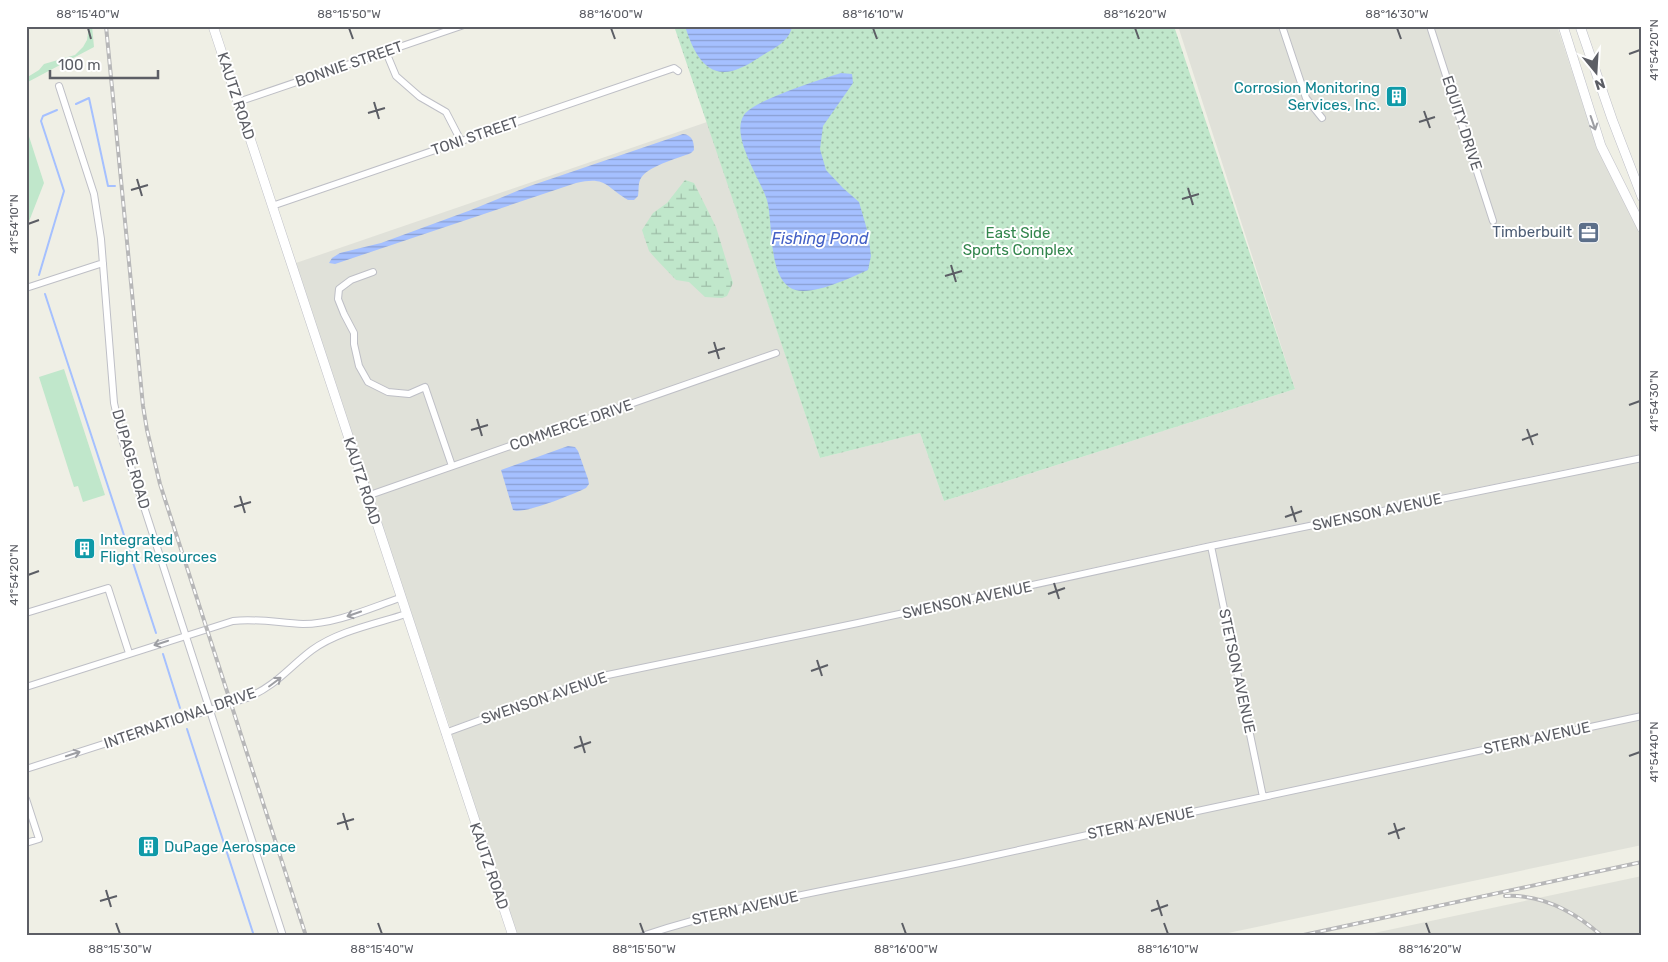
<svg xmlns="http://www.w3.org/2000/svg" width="1668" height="962" viewBox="0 0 1668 962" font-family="Rubik,sans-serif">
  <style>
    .industrial { fill: #e0e1d9 }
    .grass { fill: #c0e7cb }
    .wetland { fill: url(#wetland-marsh) }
    .park { fill: url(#park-dots) }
    .water { fill: url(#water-rules) }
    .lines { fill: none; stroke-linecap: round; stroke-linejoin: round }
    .stream { stroke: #a5c0ff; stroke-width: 2 }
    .street-casing { stroke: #bebfc6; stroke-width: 8 }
    .secondary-casing { stroke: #bfc0c8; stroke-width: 10 }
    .street { stroke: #fff; stroke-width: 6 }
    .secondary { stroke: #fff; stroke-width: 9 }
    .rail-casing { stroke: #b7b7b8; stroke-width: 4 }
    .rail { stroke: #fff; stroke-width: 2; stroke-dasharray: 5.5; stroke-linecap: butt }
    .oneway { stroke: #9d9ea3 }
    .ticks { fill: none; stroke: #5c5e65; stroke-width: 2 }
    .labels { text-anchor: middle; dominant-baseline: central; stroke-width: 4; stroke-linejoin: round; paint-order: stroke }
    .street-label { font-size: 15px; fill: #5c5e65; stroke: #fff }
    .culture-label { font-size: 15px; fill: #0d838f; stroke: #fff; text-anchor: start }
    .service-label { font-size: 15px; fill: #4e5e75; stroke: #fff; text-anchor: end }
    .park-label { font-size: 15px; fill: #33864d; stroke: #fff }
    .water-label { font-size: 16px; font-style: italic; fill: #4461c6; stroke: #fff }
    .neatline { fill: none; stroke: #5c5e65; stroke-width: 2 }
    .ticks-label { font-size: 12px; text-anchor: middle; fill: #5c5e65 }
  </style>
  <defs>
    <pattern id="wetland-marsh" width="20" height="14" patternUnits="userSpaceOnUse" patternTransform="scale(1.25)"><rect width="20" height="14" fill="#c0e7cb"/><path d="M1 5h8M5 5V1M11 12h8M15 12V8" fill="none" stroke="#9fbea8"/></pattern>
    <pattern id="park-dots" width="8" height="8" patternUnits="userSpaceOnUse" patternTransform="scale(1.25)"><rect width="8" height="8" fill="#c0e7cb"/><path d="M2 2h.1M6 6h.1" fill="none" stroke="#9fbea8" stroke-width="1.8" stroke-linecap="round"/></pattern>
    <pattern id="water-rules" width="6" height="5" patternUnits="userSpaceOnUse" patternTransform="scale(1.25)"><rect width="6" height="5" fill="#a5c0ff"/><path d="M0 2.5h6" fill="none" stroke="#8a9fd2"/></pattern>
  </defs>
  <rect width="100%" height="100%" fill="#efefe5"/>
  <!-- industrial -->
  <path class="industrial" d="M1178,26H1557L1582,102L1613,181L1642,236V454L1215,541L870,617L599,674L450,727L293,264L707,122L820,458L920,433L944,501L1295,389Z
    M1642,461V845L1214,936H516L450,734L600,680L1215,548Z
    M1642,876V936H1360Z"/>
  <!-- grass -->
  <path class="grass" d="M89,26H92L94,47L26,83V78L39,70L44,64L75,55L83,47L87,40Z
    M26,127L44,183L26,229Z
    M64,369L105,495L83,502L78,486L74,487L39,377Z"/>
  <!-- wetland -->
  <path class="wetland" d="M685,180L694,183L716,227L733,283L727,296L722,298L705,297L689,282L676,280L656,259L649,251L642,230L653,213L667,203Z"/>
  <!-- park -->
  <path class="park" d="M674,26H1174L1295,389L944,501L920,433L820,458Z"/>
  <!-- water -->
  <path class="water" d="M685,26H792V27C789,41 775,48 763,55C754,61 743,68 732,71C704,78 692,48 685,26Z
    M841,73L852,74L853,83L823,126L820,149L826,170L843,188L859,202L868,233L871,256L868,270C849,278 806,300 789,287C768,272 773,222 767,200C760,178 730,136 744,115C754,100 822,79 841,73Z
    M683,134C692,135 694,141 694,150L691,153C677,159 646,166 640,180C638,185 639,190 638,196L634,200H628C605,186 606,176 576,183L335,264L329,263L332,258L340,253L381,243L471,210L527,187Z
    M568,446L575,447L578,451L588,479L589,484L586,488C574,494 523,515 513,510L501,470Z"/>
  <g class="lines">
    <!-- stream -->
    <path class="stream" d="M76,104L89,98L108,186H115
      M39,275L64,191L41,121L43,116L57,110
      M45,294L156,633
      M163,654L180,708
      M187,729L254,936"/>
    <defs>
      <path id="street" d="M1282,26L1306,98L1322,118
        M1430,26L1493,221
        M386,52L396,76L420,97L446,112L461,141
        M59,86L94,194L101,239L114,403L122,439L283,936
        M238,102L461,26
        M272,206L674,68L678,71
        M373,272L351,280L339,289L338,299L344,314L354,333V344L359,366L368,382L388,392L409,394L425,387L452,466
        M26,288L103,263
        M367,496L776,353
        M1211,546L1263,797
        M26,613L108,588L129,653
        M26,687L233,621C257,618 279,623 303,624C336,624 370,608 400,598
        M445,733L598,677L858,623L1211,546L1642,458
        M26,769L247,698C277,685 288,668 312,650C338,631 375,624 406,614
        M26,799L39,839L26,843
        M642,936C751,900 866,884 978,859C1199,810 1420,763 1642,716"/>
      <path id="secondary" d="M213,26L513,936
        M1563,26L1601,146L1642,228
        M1580,26L1612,119L1642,197"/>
    </defs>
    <!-- street casing -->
    <use href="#street" class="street-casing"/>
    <!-- secondary casing -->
    <use href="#secondary" class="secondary-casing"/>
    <!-- street -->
    <use href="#street" class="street"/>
    <!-- secondary -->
    <use href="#secondary" class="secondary"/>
    <defs>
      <path id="rail" d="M106,26L143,406L147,430L160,484L306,936
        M1505,896C1542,894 1575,912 1602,936
        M1299,936L1642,862"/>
    </defs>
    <!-- rail casing -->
    <use href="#rail" class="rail-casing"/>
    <!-- rail -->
    <use href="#rail" class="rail"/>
  </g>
  <!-- one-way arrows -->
  <defs><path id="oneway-shaft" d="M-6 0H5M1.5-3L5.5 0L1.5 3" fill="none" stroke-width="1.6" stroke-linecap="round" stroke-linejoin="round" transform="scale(1.25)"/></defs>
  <g class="oneway">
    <use href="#oneway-shaft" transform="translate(1593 123) rotate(71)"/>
    <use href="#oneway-shaft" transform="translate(354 614) rotate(161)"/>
    <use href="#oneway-shaft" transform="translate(161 643) rotate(162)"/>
    <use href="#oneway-shaft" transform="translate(275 682) rotate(-37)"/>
    <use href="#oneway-shaft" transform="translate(73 754) rotate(-18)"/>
  </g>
  <!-- ticks -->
  <path class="ticks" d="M88,28L91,39M349,28L353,39M611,28L615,39M873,28L877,39M1135,28L1139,39M1397,28L1401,39M1629,54L1640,50M374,102L379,119M1424,111L1430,128M368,113L385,108M1419,122L1435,117M137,179L142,196M1188,188L1193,205M131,190L148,185M1182,199L1199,194M28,224L39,220M951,265L956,282M945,276L962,271M714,342L719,359M708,353L725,348M1629,405L1640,401M477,419L482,436M1527,429L1533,445M471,430L488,425M1522,440L1538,434M240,496L245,513M1291,506L1296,522M234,507L251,502M1285,517L1302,511M28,575L39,571M1054,583L1059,599M1048,594L1065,588M817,660L822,676M811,671L828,665M580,736L585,753M574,748L591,742M1629,756L1640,752M343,813L348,830M1394,823L1399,839M337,824L354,819M1388,834L1405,828M106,890L111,907M1157,900L1162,916M100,901L117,896M1151,911L1168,905M116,923L120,934M378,923L382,934M640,923L644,934M902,923L906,934M1164,923L1168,934M1426,923L1430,934"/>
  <!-- icons -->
  <defs>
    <symbol id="building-square" viewBox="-11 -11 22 22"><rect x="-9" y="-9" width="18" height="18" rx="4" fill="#0f9aa8" stroke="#fff"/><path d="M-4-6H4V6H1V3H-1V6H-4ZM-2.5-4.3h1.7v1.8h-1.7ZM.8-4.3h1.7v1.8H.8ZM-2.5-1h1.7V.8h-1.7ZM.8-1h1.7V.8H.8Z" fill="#fff"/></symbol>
    <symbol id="office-square" viewBox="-11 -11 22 22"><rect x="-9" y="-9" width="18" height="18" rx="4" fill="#5c6f8a" stroke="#fff"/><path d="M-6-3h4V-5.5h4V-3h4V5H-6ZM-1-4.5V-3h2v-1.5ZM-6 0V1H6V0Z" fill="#fff"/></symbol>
  </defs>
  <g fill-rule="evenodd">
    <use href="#building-square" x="1384" y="84" width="25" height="25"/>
    <use href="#office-square" x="1576" y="220" width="25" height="25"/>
    <use href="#building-square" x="72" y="536" width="25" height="25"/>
    <use href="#building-square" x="136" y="834" width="25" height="25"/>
  </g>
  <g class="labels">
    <!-- street labels -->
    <g class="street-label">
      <text transform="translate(349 64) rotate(-19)">BONNIE STREET</text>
      <text transform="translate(236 96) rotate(72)">KAUTZ ROAD</text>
      <text transform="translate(1462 123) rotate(72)">EQUITY DRIVE</text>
      <text transform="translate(475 136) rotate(-19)">TONI STREET</text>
      <text transform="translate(571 425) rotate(-19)">COMMERCE DRIVE</text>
      <text transform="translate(131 459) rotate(74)">DUPAGE ROAD</text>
      <text transform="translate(362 481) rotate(72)">KAUTZ ROAD</text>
      <text transform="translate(1377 512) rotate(-12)">SWENSON AVENUE</text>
      <text transform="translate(967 600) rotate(-12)">SWENSON AVENUE</text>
      <text transform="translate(1237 671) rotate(78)">STETSON AVENUE</text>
      <text transform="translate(544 698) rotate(-19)">SWENSON AVENUE</text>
      <text transform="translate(180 718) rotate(-19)">INTERNATIONAL DRIVE</text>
      <text transform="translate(1537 738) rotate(-12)">STERN AVENUE</text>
      <text transform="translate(1141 823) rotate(-12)">STERN AVENUE</text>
      <text transform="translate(489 866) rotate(71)">KAUTZ ROAD</text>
      <text transform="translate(745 908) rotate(-13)">STERN AVENUE</text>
    </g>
    <!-- culture labels -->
    <g class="culture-label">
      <text x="1380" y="88" text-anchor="end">Corrosion Monitoring<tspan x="1380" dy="17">Services, Inc.</tspan></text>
      <text x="100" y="540">Integrated<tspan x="100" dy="17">Flight Resources</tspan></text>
      <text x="164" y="847">DuPage Aerospace</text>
    </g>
    <!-- service labels -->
    <g class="service-label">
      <text x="1572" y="232">Timberbuilt</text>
    </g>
    <!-- park labels -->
    <g class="park-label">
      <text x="1018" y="233">East Side<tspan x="1018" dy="17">Sports Complex</tspan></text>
    </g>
    <!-- water labels -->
    <g class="water-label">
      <text x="820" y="238">Fishing Pond</text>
    </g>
  </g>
  <!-- border -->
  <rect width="1668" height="962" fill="none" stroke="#ffffff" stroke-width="55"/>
  <!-- north arrow -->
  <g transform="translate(1596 72) rotate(162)" stroke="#ffffff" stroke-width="4" paint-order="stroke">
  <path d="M0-4L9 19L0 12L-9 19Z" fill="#5c5e65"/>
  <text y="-8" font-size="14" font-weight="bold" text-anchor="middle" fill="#5c5e65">N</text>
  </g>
  <!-- scale -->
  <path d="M50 70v8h108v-8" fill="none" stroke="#5c5e65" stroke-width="2.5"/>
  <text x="58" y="70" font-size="15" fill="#5c5e65" stroke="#ffffff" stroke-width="4" paint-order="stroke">100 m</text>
  <rect x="28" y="28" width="1612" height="906" class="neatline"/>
  <g class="ticks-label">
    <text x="88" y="18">88°15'40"W</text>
    <text x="349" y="18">88°15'50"W</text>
    <text x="611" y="18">88°16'00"W</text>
    <text x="873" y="18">88°16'10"W</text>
    <text x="1135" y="18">88°16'20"W</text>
    <text x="1397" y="18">88°16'30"W</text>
    <text transform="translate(1654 50) rotate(-90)" y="4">41°54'20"N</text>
    <text transform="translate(14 224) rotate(-90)" y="4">41°54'10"N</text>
    <text transform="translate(1654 401) rotate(-90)" y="4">41°54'30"N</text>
    <text transform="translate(14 575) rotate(-90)" y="4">41°54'20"N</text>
    <text transform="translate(1654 752) rotate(-90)" y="4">41°54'40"N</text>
    <text x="120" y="953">88°15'30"W</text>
    <text x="382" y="953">88°15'40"W</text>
    <text x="644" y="953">88°15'50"W</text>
    <text x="906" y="953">88°16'00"W</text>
    <text x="1168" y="953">88°16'10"W</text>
    <text x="1430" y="953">88°16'20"W</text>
  </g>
</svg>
